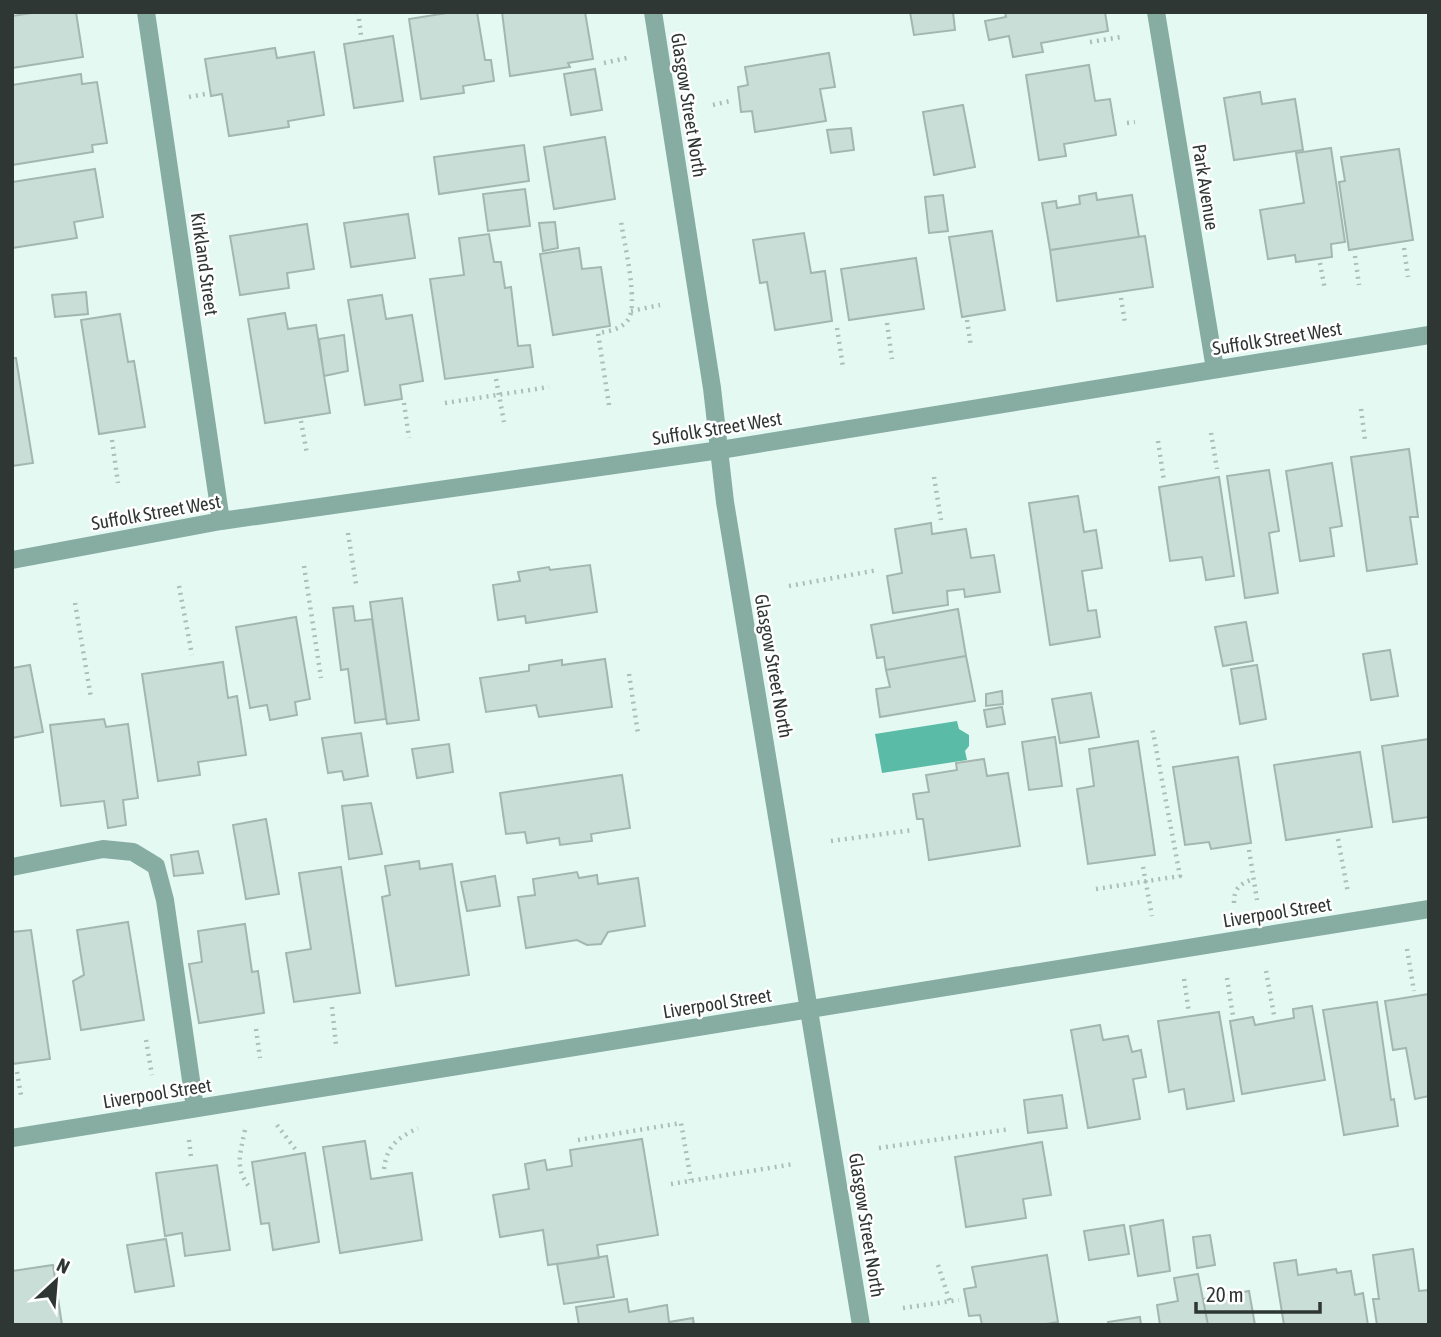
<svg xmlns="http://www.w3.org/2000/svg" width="1441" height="1337" viewBox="0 0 1441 1337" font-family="'Asap Condensed',sans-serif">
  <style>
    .water { fill: #5abca7 }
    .building { fill: #caded8; stroke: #a3b6b0; stroke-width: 2 }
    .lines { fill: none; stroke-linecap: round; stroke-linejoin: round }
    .path { stroke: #adbeb9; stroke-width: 4.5; stroke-dasharray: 2 5; stroke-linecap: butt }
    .service { stroke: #87ada3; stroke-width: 18 }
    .minor { stroke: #87ada3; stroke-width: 18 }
    .labels { text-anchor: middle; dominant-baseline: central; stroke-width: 5; stroke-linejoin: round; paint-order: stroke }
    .street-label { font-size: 19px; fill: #2f3735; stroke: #fff }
  </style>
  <rect width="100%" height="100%" fill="#e5f9f3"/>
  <!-- water -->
  <path class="water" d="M957,721L959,729L969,735V746L965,751L967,760L882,773L875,734Z"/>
  <!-- building -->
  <path class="building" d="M38,12H76L83,57L12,68V16Z
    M453,12H477L485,60H491L494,81L463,86L464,93L421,99L409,19Z
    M502,12H585L593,59L568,63L570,67L510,76Z
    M910,12H953L955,30L914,35Z
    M1005,12H1105L1108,31L1041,43L1043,52L1013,57L1009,36L989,40L985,21L1006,17Z
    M393,36L403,101L354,108L344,44Z
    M275,48L277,58L314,52L324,115L288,121L289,127L229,136L222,94L211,96L205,59Z
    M829,53L835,87L820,89L826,121L755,132L752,111L741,112L738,87L748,85L745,67Z
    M1089,65L1095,101L1110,99L1116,135L1064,144L1066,156L1039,160L1026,75Z
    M595,69L602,110L571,115L564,74Z
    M81,74L82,84L97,82L107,143L92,145L93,152L12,165V85Z
    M1260,92L1262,104L1295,99L1303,150L1234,160L1224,98Z
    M963,105L975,167L934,175L923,112Z
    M851,128L854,150L831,153L827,130Z
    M605,137L615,199L554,209L544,147Z
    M524,145L529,181L439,194L434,157Z
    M1331,148L1345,242L1331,244L1332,257L1296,262L1295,255L1268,259L1260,210L1304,203L1296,153Z
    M1399,149L1413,240L1349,250L1339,182L1345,181L1341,157Z
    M95,169L103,217L74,222L77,238L12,248V182Z
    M525,189L530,226L488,231L483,194Z
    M1096,193L1097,200L1132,195L1139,237L1050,250L1042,203L1056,201L1057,208L1080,204L1079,196Z
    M943,195L948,231L929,233L925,197Z
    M408,214L415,258L351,267L344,223Z
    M555,222L558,248L543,251L539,223Z
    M307,224L314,269L287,273L289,288L240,295L230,236Z
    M992,231L1005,310L962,317L949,237Z
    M804,233L811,273L825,271L832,321L775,330L767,282L760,283L753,240Z
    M489,234L494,262H501L505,288L511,287L518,346L530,345L533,367L445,379L430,279L464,275L459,238Z
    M1145,236L1153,287L1057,301L1050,250Z
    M579,248L582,269L601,267L610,326L553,335L540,254Z
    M916,258L924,309L849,320L841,269Z
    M86,292L88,314L55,317L52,295Z
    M382,295L386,319L412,315L423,381L400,385L402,399L365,405L348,300Z
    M285,313L288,329L316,325L330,413L265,423L248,319Z
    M120,314L128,362L134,361L145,427L99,434L81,320Z
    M344,335L348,371L324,376L319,339Z
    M12,358H16L33,463L12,466Z
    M1409,449L1418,517H1410L1417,564L1367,571L1351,457Z
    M1332,463L1342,526L1330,528L1334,556L1300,561L1286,471Z
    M1269,470L1279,531L1269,533L1278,593L1245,598L1227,476Z
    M1219,477L1234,576L1206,580L1202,557L1170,561L1159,487Z
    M1078,496L1084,532L1096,530L1102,568L1082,571L1088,611L1096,610L1100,637L1050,645L1029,503Z
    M931,523L932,534L966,529L971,558L994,555L1000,592L965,597L964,589L947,591L948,605L893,613L887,576L902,573L895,529Z
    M590,565L597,612L526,623L525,616L498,620L493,585L520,581L518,572L549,567L550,570Z
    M402,598L419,720L387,724L370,602Z
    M353,606L355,621L372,619L386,719L355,723L348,669L341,670L333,608Z
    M958,609L966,656L886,670L884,657L877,658L871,625Z
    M296,617L310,699L295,702L297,715L270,720L267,705L250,708L236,627Z
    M1246,622L1253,661L1223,666L1215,627Z
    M1390,650L1398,696L1371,700L1363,654Z
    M966,656L975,701L880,717L876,689L890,687L886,670Z
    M605,659L612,707L539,717L536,705L486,712L480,678L529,671V665L562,660V665Z
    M223,662L228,698L237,696L246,755L198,762L200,775L158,781L142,674Z
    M30,665L43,732L12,738V668Z
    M1257,665L1266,719L1240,724L1231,669Z
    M1002,691L1003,704L986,706V694Z
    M1091,693L1099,737L1060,743L1052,699Z
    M1002,707L1005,724L987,727L984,710Z
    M104,719L106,727L128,724L138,798L123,800L126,825L108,828L104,801L61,806L50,725Z
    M361,733L368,776L344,780L342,771L328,773L322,738Z
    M1055,737L1062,786L1029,790L1022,742Z
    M1429,739V817L1393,822L1382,746Z
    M1138,741L1155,855L1088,864L1077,789L1094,786L1089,749Z
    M449,744L453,772L417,778L412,749Z
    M1360,752L1372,827L1286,840L1274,765Z
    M1238,757L1251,843L1211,849L1209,842L1185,845L1173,767Z
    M984,759L987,776L1008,773L1020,846L929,860L923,819H917L913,794L929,792L926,775L957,770L956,763Z
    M622,775L630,828L591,834L592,841L560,845L559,838L527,843L525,832L506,834L500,793Z
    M371,803L382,854L349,859L342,806Z
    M266,819L279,894L246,899L233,825Z
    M198,851L203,873L174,876L171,855Z
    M419,861L420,869L452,864L469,975L396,986L382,897L390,895L385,866Z
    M341,867L360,993L294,1002L286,953L311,949L299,873Z
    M577,872L579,878L597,875L598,884L638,878L645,926L608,932L601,944L587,945L577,940L526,948L518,897L535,895L533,879Z
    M495,876L500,906L467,911L461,882Z
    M128,922L144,1020L81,1030L73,981L84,975L77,930Z
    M245,924L252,972L258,971L264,1013L199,1023L189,964L202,962L198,931Z
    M31,930L50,1059L12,1064V932Z
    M1429,994V1096L1415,1099L1406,1048L1393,1050L1385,1001Z
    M1377,1002L1391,1100L1394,1099L1398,1126L1344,1135L1323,1010Z
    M1312,1006L1325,1080L1242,1094L1230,1021L1253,1017L1255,1025L1294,1018L1293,1009Z
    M1219,1012L1234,1101L1187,1109L1184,1089L1169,1092L1158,1021Z
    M1100,1025L1103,1040L1128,1036L1132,1052L1141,1050L1146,1077L1133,1079L1140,1119L1088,1128L1071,1030Z
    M1062,1095L1067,1128L1028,1133L1024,1100Z
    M642,1139L658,1235L597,1245L599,1258L548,1265L543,1230L500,1237L493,1195L529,1189L525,1164L545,1160L547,1170L572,1166L570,1150Z
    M365,1141L371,1179L412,1173L422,1240L340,1253L323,1147Z
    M1042,1142L1051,1195L1023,1199L1026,1218L966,1227L955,1157Z
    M305,1153L319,1242L273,1250L269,1223L261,1224L252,1162Z
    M217,1165L230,1250L185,1256L182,1233L165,1236L156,1173Z
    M1163,1220L1170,1271L1138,1276L1130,1226Z
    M1124,1225L1129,1254L1089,1260L1084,1231Z
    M1210,1235L1215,1265L1197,1268L1193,1237Z
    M166,1239L174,1286L135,1292L127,1245Z
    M1413,1249L1419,1291L1428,1290L1429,1325H1377L1373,1299H1379L1373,1255Z
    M1047,1255L1058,1322L1040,1325H982L980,1315L969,1316L964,1289L976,1287L972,1267Z
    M607,1256L614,1297L564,1304L557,1264Z
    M1296,1260L1298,1275L1336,1269L1337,1273L1351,1271L1355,1295L1363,1293L1368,1325H1284L1274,1263Z
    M53,1265L62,1325H12V1271Z
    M1198,1274L1208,1325H1160L1157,1305L1178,1301L1174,1278Z
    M1249,1291L1255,1325H1208L1203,1299Z
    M627,1299L629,1312L667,1305L669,1322L693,1318L694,1325H579L576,1307Z
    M1140,1317L1141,1325H1109L1108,1322Z"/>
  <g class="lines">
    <!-- path -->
    <path class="path" d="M358,12L361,35
      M1090,42L1121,37
      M604,63L631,57
      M189,97L205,94
      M713,105L730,101
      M1127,123L1135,122
      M1404,248L1408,277
      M1355,256L1359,285
      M1320,263L1325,290
      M1121,298L1125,323
      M631,311L660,305
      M967,320L971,347
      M887,323L892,359
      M837,328L843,367
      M496,379L504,422
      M404,403L409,438
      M445,403L549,387
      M609,405L598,333C609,331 620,330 628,320C639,305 624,242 621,222
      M1361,409L1365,440
      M301,421L307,454
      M1211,433L1217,469
      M112,440L118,483
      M1158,441L1164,481
      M934,477L941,520
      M348,533L356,584
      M304,566L321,678
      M179,586L192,655
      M789,586L878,570
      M75,603L91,698
      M629,674L638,734
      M1338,839L1348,893
      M831,841L913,830
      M1249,850L1257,900
      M1143,867L1152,916
      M1096,889L1180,876L1152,727
      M1234,903C1234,888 1240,884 1253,879
      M1407,949L1414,991
      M1266,971L1274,1015
      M1227,978L1233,1016
      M1184,979L1189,1013
      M332,1007L336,1045
      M256,1029L260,1058
      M146,1040L152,1075
      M17,1072L21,1095
      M277,1125L296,1150
      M245,1130C240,1154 234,1169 251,1189
      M189,1140L191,1157
      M578,1140L681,1123L691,1180
      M879,1148L1010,1129
      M384,1169C387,1145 398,1138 418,1128
      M671,1184L794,1164
      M938,1265L950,1302
      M903,1308L959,1300"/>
    <!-- service -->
    <path class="service" d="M12,867L103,849L133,852L156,866L165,900L195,1108"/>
    <!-- minor -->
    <path class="minor" d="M146,12L221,521
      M653,12L712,388L725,502L861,1325
      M1156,12L1215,369
      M12,560L221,521L720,450L1429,335
      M12,1138L1429,909"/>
  </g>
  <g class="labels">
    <!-- street labels -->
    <g class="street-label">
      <text transform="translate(689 105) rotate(81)">Glasgow Street North</text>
      <text transform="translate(1206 187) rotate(81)">Park Avenue</text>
      <text transform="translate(205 264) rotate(82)">Kirkland Street</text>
      <text transform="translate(1277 338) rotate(-9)">Suffolk Street West</text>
      <text transform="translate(717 428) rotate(-9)">Suffolk Street West</text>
      <text transform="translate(156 512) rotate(-10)">Suffolk Street West</text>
      <text transform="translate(774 666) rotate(80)">Glasgow Street North</text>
      <text transform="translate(1277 912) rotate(-9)">Liverpool Street</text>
      <text transform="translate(717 1003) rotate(-9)">Liverpool Street</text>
      <text transform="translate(157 1093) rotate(-9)">Liverpool Street</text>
      <text transform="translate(867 1225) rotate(81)">Glasgow Street North</text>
    </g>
  </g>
  <!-- border -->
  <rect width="1441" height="1337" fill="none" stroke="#2f3735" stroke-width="28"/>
  <!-- north arrow -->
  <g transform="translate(56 1281) rotate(26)" stroke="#ffffff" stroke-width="5" paint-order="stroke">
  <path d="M0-5L12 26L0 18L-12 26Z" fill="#2f3735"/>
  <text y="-10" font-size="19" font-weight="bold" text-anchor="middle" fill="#2f3735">N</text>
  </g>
  <!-- scale -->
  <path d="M1196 1302v10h124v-10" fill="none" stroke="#2f3735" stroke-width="3.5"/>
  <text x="1206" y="1302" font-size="21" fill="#2f3735" stroke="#ffffff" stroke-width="5" paint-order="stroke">20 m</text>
</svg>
